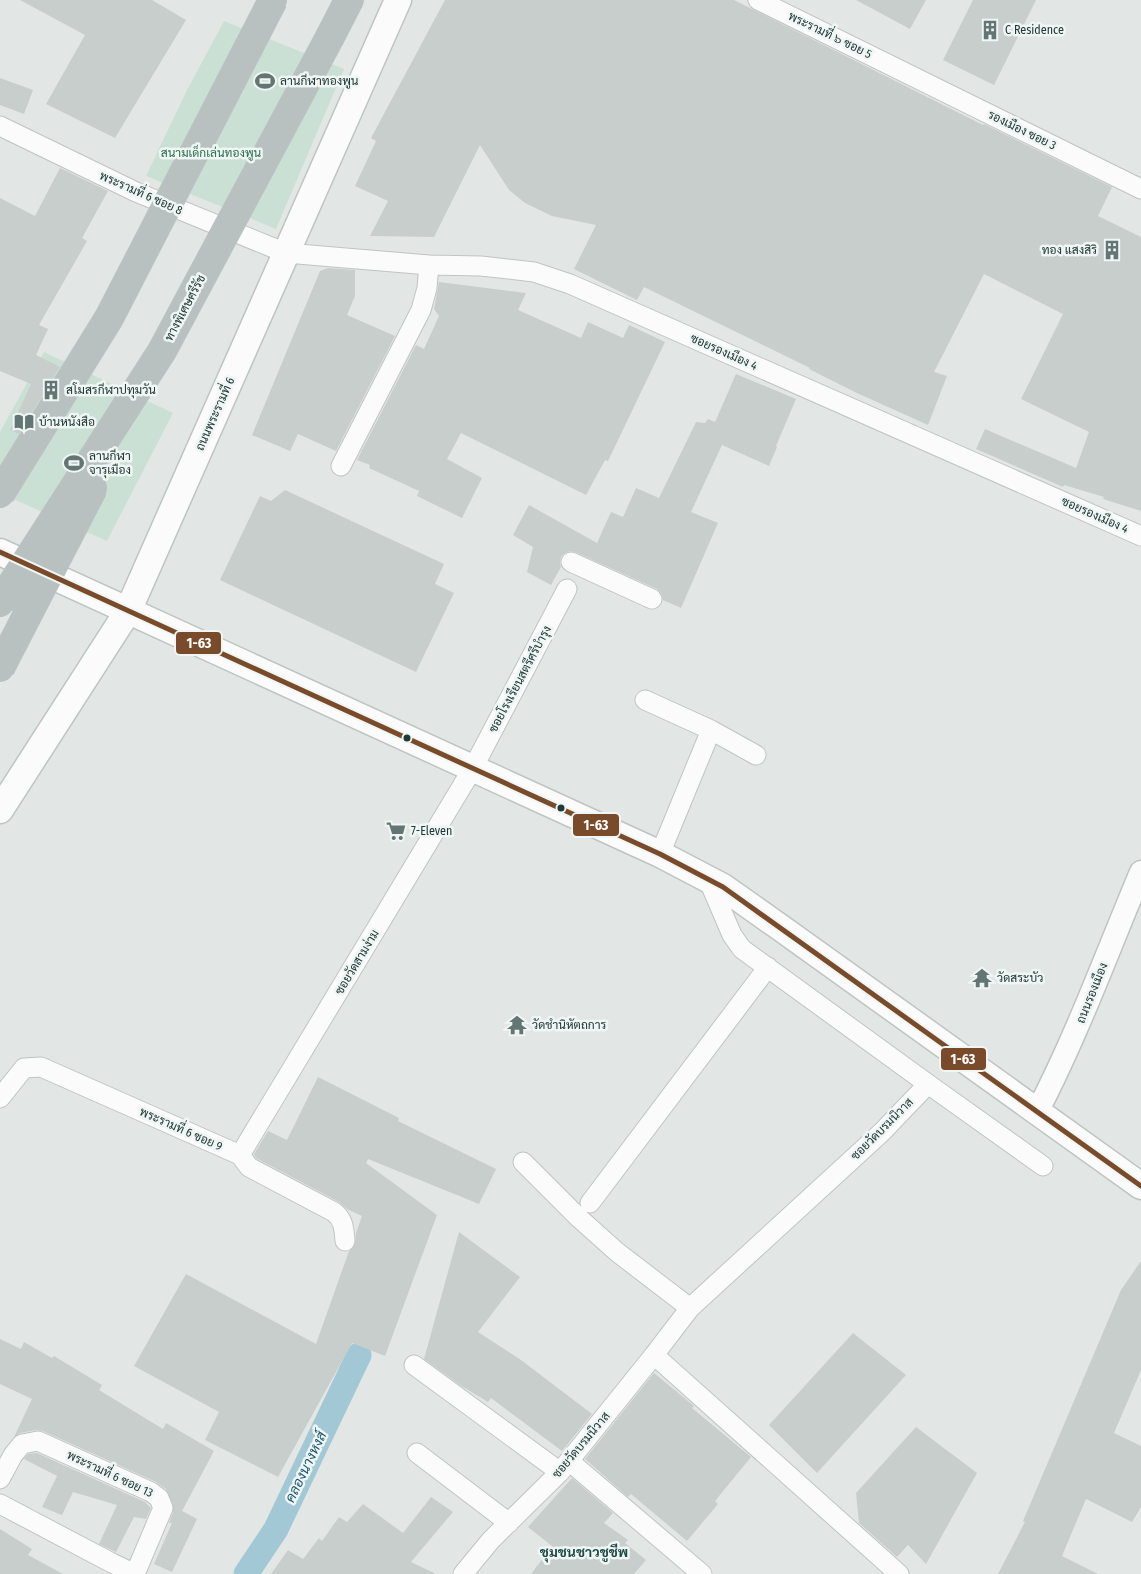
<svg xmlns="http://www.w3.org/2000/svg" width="1141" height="1574" viewBox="0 0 1141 1574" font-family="'Fira Sans Condensed',Sarabun,sans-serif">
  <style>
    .green { fill: #cbe0d4 }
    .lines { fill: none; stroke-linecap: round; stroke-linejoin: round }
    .canal { stroke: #a2c7d5; stroke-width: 25 }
    .building { fill: #c8cecc }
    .minor-casing { stroke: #bfc4c2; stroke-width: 21 }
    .tertiary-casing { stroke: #bfc4c2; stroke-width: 25 }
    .secondary-casing { stroke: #bdc5c3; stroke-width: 29 }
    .motorway-casing { stroke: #bbc3c2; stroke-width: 30 }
    .minor { stroke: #fbfbfb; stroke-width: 19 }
    .tertiary { stroke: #fbfbfb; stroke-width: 22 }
    .secondary { stroke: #fbfbfb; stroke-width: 26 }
    .motorway { stroke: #b9c1c0; stroke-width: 28 }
    .motorway-bridge-casing { stroke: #bbc3c2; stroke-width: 30; stroke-linecap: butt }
    .motorway-bridge { stroke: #b9c1c0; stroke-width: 28 }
    .bus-1-casing { stroke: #eff6f4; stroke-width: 9 }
    .bus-1 { stroke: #7a4b2a; stroke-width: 5 }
    .bus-dot { fill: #203936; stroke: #eff6f4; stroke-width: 2 }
    .labels { text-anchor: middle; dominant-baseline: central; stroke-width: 5; stroke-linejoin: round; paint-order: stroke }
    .poi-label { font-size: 12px; fill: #203936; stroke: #eff6f4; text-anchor: start }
    .street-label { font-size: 12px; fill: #203936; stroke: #eff6f4 }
    .park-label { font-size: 12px; fill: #2c6e4f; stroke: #eff6f4 }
    .water-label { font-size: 14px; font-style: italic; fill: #1d5872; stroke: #eff6f4 }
    .neighbourhood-label { font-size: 14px; font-weight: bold; fill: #1d4a45; stroke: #eff6f4 }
    .line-badge { stroke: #eff6f4; stroke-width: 2 }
    .badge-label { font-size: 14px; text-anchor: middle; font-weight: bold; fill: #fff }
  </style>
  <rect width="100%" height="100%" fill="#e2e7e5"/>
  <!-- green -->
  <path class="green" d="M224,21L344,69L276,229L146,176L186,92Z
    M44,352L173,413L107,541L0,493V432Z"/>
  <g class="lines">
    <!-- canal -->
    <path class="canal" d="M246,1574L276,1529L359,1355"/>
  </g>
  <!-- building -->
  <path class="building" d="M20,0H152L186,20L115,138L46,104L85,35Z
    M445,0H734L983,125L984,124L1112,187L1098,216L1141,237V511L1103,499L1104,497L1064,485L1063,487L976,449L985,429L1076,468L1089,432L1021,399L1063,314L984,274L934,372L947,376L928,425L857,393L809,369L810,368L644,287L637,300L574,269L596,225L552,216L525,203L509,190L480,145L434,237L370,236L388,201L355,186L376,141L371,138Z
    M856,0H926L910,29Z
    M973,0H1036L994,85L943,60Z
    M0,78L33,90L24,114L0,105Z
    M60,168L108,191L82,238L87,241L39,325L48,329L36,355L60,367L19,434L10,430L31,384L0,371V198L35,216Z
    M328,268L355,270V296L347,315L395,336L336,451L298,434L290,451L252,435L320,271Z
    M439,282L526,293L518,310L581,338L588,322L623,338L629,325L665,342L608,461L605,460L586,495L461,433L447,459L482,478L462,518L417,496L419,491L369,468L370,465L357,460L416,345L424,349L439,316L434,309Z
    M736,374L796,399L776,446L777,447L769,466L722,445L691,512L718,523L681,608L663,600L661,593L657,589L575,552L570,551L565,553L561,557L560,563L561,567L551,585L527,572L533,547L513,535L529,505L597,543L611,512L623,517L636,488L659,498L696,422L705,423L708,419L715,422Z
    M285,490L444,564L435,584L454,593L416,672L220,580L260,496L271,501Z
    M318,1077L399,1118L398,1121L496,1169L479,1204L368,1159L366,1163L437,1215L385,1356L352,1343L278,1477L205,1440L219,1412L134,1366L186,1274L316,1344L349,1251L355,1245L356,1233L362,1216L347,1209L339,1202L256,1158L254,1154L268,1131L287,1140Z
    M459,1232L520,1277L478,1332L521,1360L592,1414L562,1451L491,1398L488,1402L460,1385L424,1359Z
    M1141,1261V1370L1114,1433L1141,1446V1507L1132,1522L1086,1499L1062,1556L1098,1574H998L1025,1522L1023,1521L1121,1290Z
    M853,1333L906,1375L817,1473L769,1425Z
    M0,1339L21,1349L24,1342L52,1358L54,1356L102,1385L99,1390L163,1429L166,1423L214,1451L182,1511L197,1519L172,1572L154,1564L172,1523H169L173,1512V1504L166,1489L156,1482L43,1431L36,1430L20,1433L14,1437L32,1399L0,1384Z
    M654,1373L694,1406L692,1408L751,1457L715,1501L718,1504L687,1541L631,1494L628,1497L585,1459Z
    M916,1427L977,1473L926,1564L908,1545L897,1557L859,1523L856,1493Z
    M37,1453L145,1502L151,1508L146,1519L134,1517L116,1552L99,1544L117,1505L73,1492L62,1515L42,1507L57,1476L24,1459L28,1454Z
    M572,1478L613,1513L604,1523L628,1540L625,1543L646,1560L634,1574H531L552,1546L528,1527Z
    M431,1497L453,1512L411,1562L436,1574H271L288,1550L303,1559L319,1538L322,1541L339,1517L347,1522L363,1504L403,1533Z
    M0,1529L32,1549L28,1555L63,1574H0Z"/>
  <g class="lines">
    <defs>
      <path id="minor" d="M758,0L1141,189
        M0,126L136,192L286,253L429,265L481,266L534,272L570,284L1141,536
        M341,466L421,310L427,288L429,265
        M571,562L652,599
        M645,700L711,730L756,755
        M660,854L711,730
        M928,1084L1043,1166
        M0,1098L24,1068L41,1067L240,1155L249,1167L334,1212C344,1220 344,1229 345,1241
        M240,1155L473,768L567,589
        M523,1162L579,1218L617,1252L690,1308
        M590,1203L768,967
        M654,1355L899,1574
        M414,1365L560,1472
        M417,1453L509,1523
        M569,1461L702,1574
        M0,1479L13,1455L22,1444L38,1441L151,1492L159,1498L163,1508L135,1574
        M0,1504L112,1563L135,1574
        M463,1574L491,1540L560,1472L654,1355L690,1308L882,1132L928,1084L742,949L732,935L708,879"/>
      <path id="tertiary" d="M1037,1112C1077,1035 1107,953 1141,872"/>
      <path id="secondary" d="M0,552L660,854L723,887L781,928L1141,1186
        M0,810L128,611L398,0"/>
      <path id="motorway" d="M331,35L349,0"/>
    </defs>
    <!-- minor casing -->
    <use href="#minor" class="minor-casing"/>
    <!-- tertiary casing -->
    <use href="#tertiary" class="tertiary-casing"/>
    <!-- secondary casing -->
    <use href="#secondary" class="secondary-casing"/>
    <!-- motorway casing -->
    <use href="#motorway" class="motorway-casing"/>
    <!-- minor -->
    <use href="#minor" class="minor"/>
    <!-- tertiary -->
    <use href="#tertiary" class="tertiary"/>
    <!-- secondary -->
    <use href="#secondary" class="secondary"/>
    <!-- motorway -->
    <use href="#motorway" class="motorway"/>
    <defs>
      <path id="motorway-bridge" d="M0,494L109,318L273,0
        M0,603L162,351L331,35
        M0,668L93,488"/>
    </defs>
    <!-- motorway-bridge casing -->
    <use href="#motorway-bridge" class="motorway-bridge-casing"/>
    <!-- motorway-bridge -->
    <use href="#motorway-bridge" class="motorway-bridge"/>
    <defs>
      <path id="bus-1" d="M0,552L660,854L723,887L1141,1186"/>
    </defs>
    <!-- bus-1 casing -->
    <use href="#bus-1" class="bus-1-casing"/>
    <!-- bus-1 -->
    <use href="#bus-1" class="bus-1"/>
  </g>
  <!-- icons -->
  <defs>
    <symbol id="building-bare" viewBox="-9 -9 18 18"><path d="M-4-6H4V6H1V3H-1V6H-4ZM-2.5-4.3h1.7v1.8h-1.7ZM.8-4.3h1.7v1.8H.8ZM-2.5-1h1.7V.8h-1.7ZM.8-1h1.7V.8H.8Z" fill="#647673" stroke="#eff6f4" stroke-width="2.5" paint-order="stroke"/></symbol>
    <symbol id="stadium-bare" viewBox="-9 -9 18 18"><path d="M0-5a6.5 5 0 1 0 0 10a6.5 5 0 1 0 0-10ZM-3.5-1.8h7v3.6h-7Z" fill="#647673" stroke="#eff6f4" stroke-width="2.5" paint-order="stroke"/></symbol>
    <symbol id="library-bare" viewBox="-9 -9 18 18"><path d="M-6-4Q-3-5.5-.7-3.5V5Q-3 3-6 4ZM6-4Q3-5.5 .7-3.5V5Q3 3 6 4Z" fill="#647673" stroke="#eff6f4" stroke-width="2.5" paint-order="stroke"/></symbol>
    <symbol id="supermarket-bare" viewBox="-9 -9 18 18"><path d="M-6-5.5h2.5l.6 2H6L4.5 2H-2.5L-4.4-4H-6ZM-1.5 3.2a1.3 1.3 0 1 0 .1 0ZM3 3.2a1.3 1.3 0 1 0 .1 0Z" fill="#647673" stroke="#eff6f4" stroke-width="2.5" paint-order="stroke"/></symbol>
    <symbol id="temple-bare" viewBox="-9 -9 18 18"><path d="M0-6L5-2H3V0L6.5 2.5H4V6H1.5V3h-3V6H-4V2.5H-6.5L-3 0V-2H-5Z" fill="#647673" stroke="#eff6f4" stroke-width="2.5" paint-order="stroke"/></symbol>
  </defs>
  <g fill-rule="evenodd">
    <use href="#building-bare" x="976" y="16" width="28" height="28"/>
    <use href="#stadium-bare" x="251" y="67" width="28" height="28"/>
    <use href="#building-bare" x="1098" y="236" width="28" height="28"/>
    <use href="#building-bare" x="37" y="376" width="28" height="28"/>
    <use href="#library-bare" x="10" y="408" width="28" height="28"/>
    <use href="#stadium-bare" x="60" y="449" width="28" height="28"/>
    <use href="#supermarket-bare" x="382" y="817" width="28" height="28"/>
    <use href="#temple-bare" x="968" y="964" width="28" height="28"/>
    <use href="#temple-bare" x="503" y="1011" width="28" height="28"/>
  </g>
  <!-- markers -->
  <g class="bus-dot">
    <circle cx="407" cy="738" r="4.5"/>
    <circle cx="561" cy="808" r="4.5"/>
  </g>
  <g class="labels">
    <!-- poi labels -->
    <g class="poi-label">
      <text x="1005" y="30">C Residence</text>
      <text x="280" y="81">ลานกีฬาทองพูน</text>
      <text x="1097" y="250" text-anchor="end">ทอง แสงสิริ</text>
      <text x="66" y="390">สโมสรกีฬาปทุมวัน</text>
      <text x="39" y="422">บ้านหนังสือ</text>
      <text x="89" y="456">ลานกีฬา<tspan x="89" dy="14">จารุเมือง</tspan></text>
      <text x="411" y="831">7-Eleven</text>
      <text x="997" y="978">วัดสระบัว</text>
      <text x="532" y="1025">วัดชำนิหัตถการ</text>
    </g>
    <!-- street labels -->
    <g class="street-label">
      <text transform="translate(830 35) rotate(26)">พระรามที่ ๖ ซอย 5</text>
      <text transform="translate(1022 130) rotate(26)">รองเมือง ซอย 3</text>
      <text transform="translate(141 193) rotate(24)">พระรามที่ 6 ซอย 8</text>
      <text transform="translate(185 308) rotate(-62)">ทางพิเศษศรีรัช</text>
      <text transform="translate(724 352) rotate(24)">ซอยรองเมือง 4</text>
      <text transform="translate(215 414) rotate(-66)">ถนนพระรามที่ 6</text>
      <text transform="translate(1095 515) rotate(24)">ซอยรองเมือง 4</text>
      <text transform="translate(520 679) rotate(-62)">ซอยโรงเรียนสตรีศรีบำรุง</text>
      <text transform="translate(357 962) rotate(-59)">ซอยวัดสามง่าม</text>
      <text transform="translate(1092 993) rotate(-68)">ถนนรองเมือง</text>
      <text transform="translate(181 1129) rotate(24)">พระรามที่ 6 ซอย 9</text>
      <text transform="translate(882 1129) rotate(-45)">ซอยวัดบรมนิวาส</text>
      <text transform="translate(581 1445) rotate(-50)">ซอยวัดบรมนิวาส</text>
      <text transform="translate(110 1474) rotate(25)">พระรามที่ 6 ซอย 13</text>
    </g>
    <!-- park labels -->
    <g class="park-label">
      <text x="211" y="153">สนามเด็กเล่นทองพูน</text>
    </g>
    <!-- water labels -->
    <g class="water-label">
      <text transform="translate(306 1467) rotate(-64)">คลองนางหงส์</text>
    </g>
    <!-- neighbourhood labels -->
    <g class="neighbourhood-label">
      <text x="584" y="1552">ชุมชนชาวชูชีพ</text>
    </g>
  </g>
  <g class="line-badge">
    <rect x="175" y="631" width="47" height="24" rx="5" fill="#7a4b2a"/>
    <rect x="572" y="813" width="48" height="24" rx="5" fill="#7a4b2a"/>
    <rect x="940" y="1047" width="47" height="24" rx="5" fill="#7a4b2a"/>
  </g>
  <g class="badge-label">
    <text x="199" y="648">1-63</text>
    <text x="596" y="830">1-63</text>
    <text x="963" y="1064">1-63</text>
  </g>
</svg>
